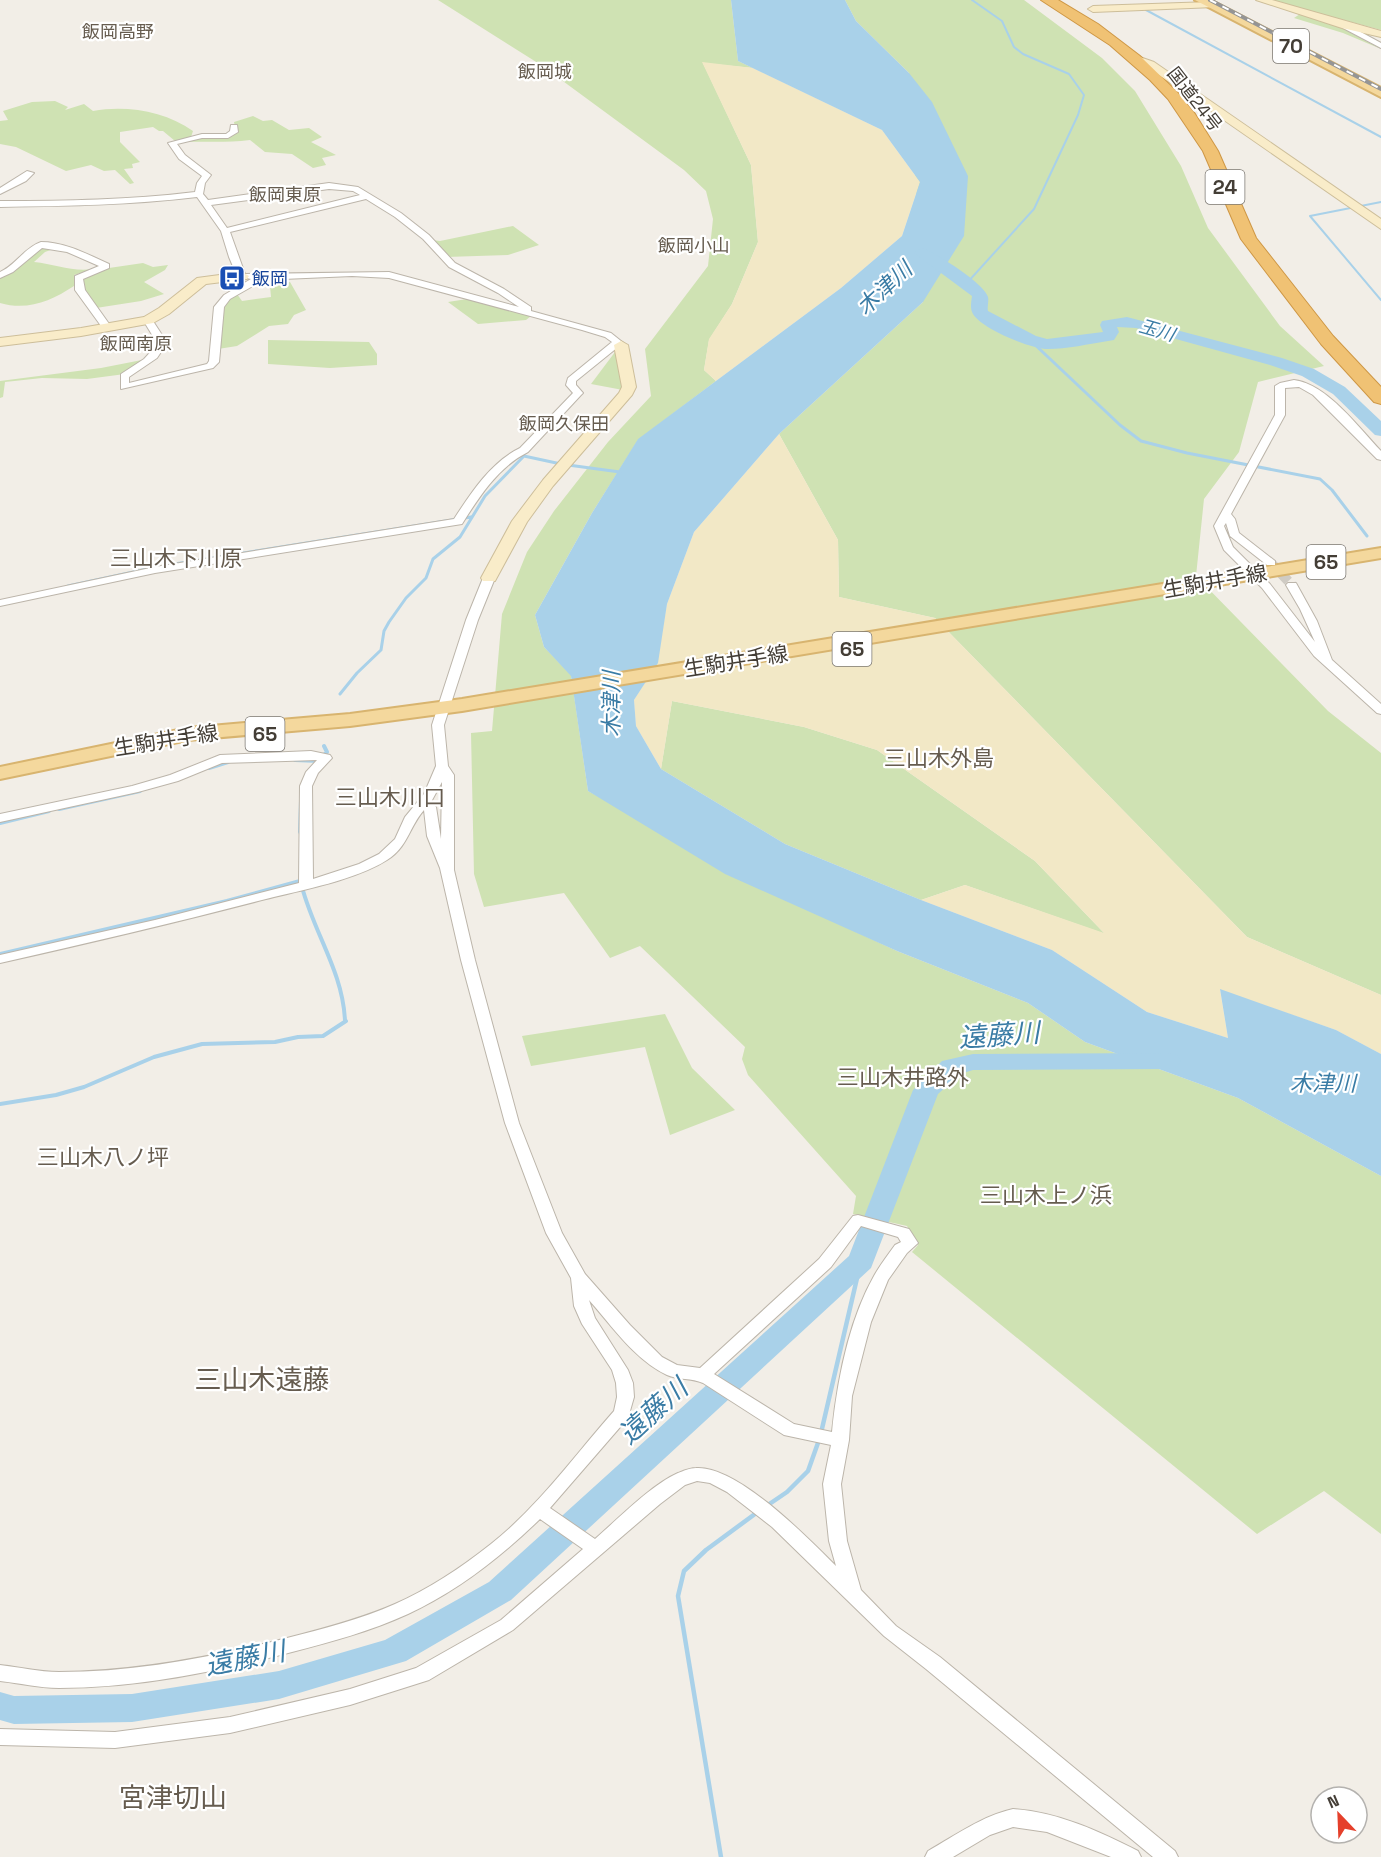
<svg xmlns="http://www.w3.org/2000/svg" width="1381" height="1857" viewBox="0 0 1381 1857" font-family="'Space Grotesk','Noto Sans JP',sans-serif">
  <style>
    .green { fill: #cfe2b3 }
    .sand { fill: #f2e8c6 }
    .water { fill: #a9d1e9 }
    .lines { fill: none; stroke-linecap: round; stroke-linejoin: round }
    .stream-far3 { stroke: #a9d1e9; stroke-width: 2 }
    .stream-far2 { stroke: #a9d1e9; stroke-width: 3 }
    .stream-far1 { stroke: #a9d1e9; stroke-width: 4 }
    .stream { stroke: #a9d1e9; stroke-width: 4.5 }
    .river { fill: #a9d1e9; fill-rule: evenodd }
    .street-tunnel { stroke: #cfcbc4; stroke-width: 10; stroke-dasharray: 10 5; stroke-linecap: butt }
    .street-casing { stroke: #bcb5aa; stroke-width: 2 }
    .secondary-casing { stroke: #cdbe9a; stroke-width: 2 }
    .primary-casing { stroke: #d8b46f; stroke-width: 4 }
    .highway-casing { stroke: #ce9745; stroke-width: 2 }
    .street { fill: #fff; fill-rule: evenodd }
    .secondary { fill: #f9ecc9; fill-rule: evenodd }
    .primary { fill: #f4d89d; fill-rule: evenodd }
    .highway { fill: #f0c274; fill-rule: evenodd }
    .rail-casing { stroke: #959595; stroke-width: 4 }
    .rail { stroke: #fff; stroke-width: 2; stroke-dasharray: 7; stroke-linecap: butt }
    .labels { text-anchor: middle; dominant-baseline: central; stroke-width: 4.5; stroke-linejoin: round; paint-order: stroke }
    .far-neighbourhood-label { font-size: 18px; fill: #665c4f; stroke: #fff }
    .far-street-label { font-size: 18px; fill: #443e36; stroke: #fff }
    .far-transit-label { font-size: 18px; fill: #164399; stroke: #fff; text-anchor: start }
    .far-water-label { font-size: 18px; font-style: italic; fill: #3a7ca5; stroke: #fff }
    .shield { fill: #fff; stroke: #7c7872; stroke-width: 1.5 }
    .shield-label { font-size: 20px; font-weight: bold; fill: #443e36 }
    .street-label { font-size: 21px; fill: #443e36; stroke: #fff }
    .water-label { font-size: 22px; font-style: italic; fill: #3a7ca5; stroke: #fff }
    .neighbourhood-label { font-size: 22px; fill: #665c4f; stroke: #fff }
    .near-water-label { font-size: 27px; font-style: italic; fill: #3a7ca5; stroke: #fff }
    .near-neighbourhood-label { font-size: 27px; fill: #665c4f; stroke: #fff }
  </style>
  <rect width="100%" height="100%" fill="#f2eee7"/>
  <!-- green -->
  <path class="green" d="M438,0H731L738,61L753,68L703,63L751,165L758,242L732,304L709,340L704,370L716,381L638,440L592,513L535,615L544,647L571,675L588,791L839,924L897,951L1028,1003L1085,1042L1238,1098L1381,1176V1534L1324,1491L1257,1534L912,1252L918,1245L907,1226L853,1214L856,1196L748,1075L742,1059L745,1047L640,946L610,958L564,893L484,907L474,874L471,733L492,731L502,614L527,552L554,511L608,442L651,396L645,349L708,266L713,219L706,191L684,170L541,65Z
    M845,0H1024L1102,58L1135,91L1181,166L1208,228L1280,326L1324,366L1258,382L1239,452L1204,499L1196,576L1328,711L1381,753V995L1247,937L935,618L839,597L838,540L779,434L923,302L909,73L856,21Z
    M1270,0H1381V30Z
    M1300,14L1338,26L1381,49L1343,33L1294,18Z
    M55,101L68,107L65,110L84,104L93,111C126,105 165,111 193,131L191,137L175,141L163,131H159L153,127L120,132V142L140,162L132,164L133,168L124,169L134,183L130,184L115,170L104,171L91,165L66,171L16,147L0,144V121L8,120L3,111L32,102Z
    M253,116L263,121L272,120L289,130L309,128L322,137L311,142L336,155L322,158L326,165L313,168L292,154L265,152L250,140C226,143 204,141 181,142L203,137H228L236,133L234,122Z
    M513,226L539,245L508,255L446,257L432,240L440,241Z
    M59,247L45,252L34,262C55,264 72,272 93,269L74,275V286C51,301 28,311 0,303V276L15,271L39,248Z
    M143,263L153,267L168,265L165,270L144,282L164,294L141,301L96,308L84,291L82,276L109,268Z
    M290,282L306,310L294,315L288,324L269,326L237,346L218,349C220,329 218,305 237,294L242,301L271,297L270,286Z
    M467,299L531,316L526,320L478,324L448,302Z
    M268,340L369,342L377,354V365L330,368L268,364Z
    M618,348L623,390L591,384Z
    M147,359L125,374L87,379L42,378L5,382L3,397L0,398V381L101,368Z
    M672,701L804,727L877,750L1035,861L1105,934L965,885L921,900L785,844L661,769Z
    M665,1014L692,1068L735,1110L670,1135L645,1047L531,1066L522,1036Z"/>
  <!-- sand -->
  <path class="sand" d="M702,62L753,68L882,130L920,182L902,236L841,288L716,381L704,370L709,339L732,304L758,242L751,165Z
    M779,434L838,540L839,597L935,618L1247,937L1381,995V1054L1336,1030L1220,990L1228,1038L1147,1012L1052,950L921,900L965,885L1104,933L1035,861L877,750L804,727L672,701L661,769L636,726L634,700L657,663L667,604L694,532Z"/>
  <!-- water -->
  <path class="water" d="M731,0H845L856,21L909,73L932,102L968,176L964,236L923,302L779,434L694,532L667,604L658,663L634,700L636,726L661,769L785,844L921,900L1052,950L1147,1012L1228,1038L1220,989L1336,1030L1381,1054V1176L1238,1098L1085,1042L1028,1003L897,951L725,874L588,791L571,676L544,647L535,615L592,513L638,439L841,288L902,236L920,182L882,130L738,61Z"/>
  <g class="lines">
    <!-- stream-far3 -->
    <path class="stream-far3" d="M1146,10L1381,137
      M1381,202L1310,216L1381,300
      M966,284L1034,209L1078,115L1084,95L1069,74L1023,54L1014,47L1002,21L972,0"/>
    <!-- stream-far2 -->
    <path class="stream-far2" d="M1030,340L1120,425L1141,441L1187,453L1320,479L1332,490L1367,536
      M568,465L620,472
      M168,565L471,517
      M68,586L152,568
      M340,694L357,673L381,650L384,631L389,622L406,598L426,578L433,559L460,537L485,496L524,456L561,464"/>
    <!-- stream-far1 -->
    <path class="stream-far1" d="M322,757L327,752L324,746
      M295,760L318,761
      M209,768L228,762
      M59,809L140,791
      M0,823L49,811
      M300,832L301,801
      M302,887C314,933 343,972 345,1021
      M0,954L227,901L300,881
      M0,1104L56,1095L84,1087L154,1057L202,1044L275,1042L298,1037L323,1036L346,1021"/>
    <!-- stream -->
    <path class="stream" d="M821,1433L861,1261
      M765,1507L787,1492L808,1471L819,1440
      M721,1857L678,1596L684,1571L706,1550L759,1511"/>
    <!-- river -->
    <path class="river" d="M922,248C935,252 985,284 988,297C989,301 987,307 988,311L1036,336L1047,339L1103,332L1100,325L1102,321L1127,317L1282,358L1314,369L1345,387L1381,421V436L1375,435L1333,394L1302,376L1270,365L1136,328L1117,327L1119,332L1114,340L1108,341C1089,344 1067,349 1048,349C1031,349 982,329 973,314C970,309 971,303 972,296L914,253Z
      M1168,1053L1177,1055L1181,1061L1177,1067L1168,1069L973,1070L960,1074L938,1094L871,1268L511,1600L406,1661L279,1699L132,1722L14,1724L0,1720V1692L14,1696L132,1694L279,1671L385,1640L489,1582L849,1256L913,1090L942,1061L973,1054Z"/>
    <!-- street-tunnel -->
    <path class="street-tunnel" d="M1271,563L1292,585"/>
    <defs>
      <path id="street" d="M1346,24L1381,43V48L1343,28L1342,26Z
        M231,125H237L238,132L228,138H202L177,144L185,155L211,175L205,183L203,194L208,200L329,183L358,187L401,213L429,235L455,263L504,289L531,307V311L611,333L626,345L618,347L576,381V385L583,393L581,395L528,452C498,467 479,497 462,524L155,573L0,606V600L155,567L454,519C471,493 491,462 520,448L573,393L566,385L568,378L612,342L605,337L582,330L389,278L352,276L260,280L258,283L230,299L224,307L219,362L213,368L121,389V374L144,359L156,346L154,338L143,320L145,318H151L164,338L165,346L157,358L129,377V383L207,364L209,361L214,307L224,295L251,279L237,276L229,257L221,231L197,197C131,205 66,206 0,207V201C65,201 130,200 195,192L197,183L202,176L179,159L168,143L202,134H226L230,131ZM329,189L353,191L360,195L227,228L211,205ZM366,199L395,217L423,239L449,267L498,293L519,307L389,272L245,274L230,232Z
        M27,171L34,173L26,181L0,194V188Z
        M41,242C65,242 87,254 109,264V268L83,279L85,290L112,328L110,330H104L75,290V276L99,266L67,252L42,248L13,272L0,278V272C16,265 24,248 41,242Z
        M1294,380C1327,384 1359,428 1381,451V460L1377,459L1313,395L1299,387L1285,388V415L1231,514L1235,519L1239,533L1275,561V565H1267L1230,536L1226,523L1224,526L1233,547L1270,584L1315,642L1300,609L1286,585L1288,583H1296L1317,621L1332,660L1381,704V714L1377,713L1314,656L1262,588L1224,550L1214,526L1275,415V386L1280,383Z
        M489,575L495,578L478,620L444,725L448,766L454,775V870L475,960L519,1123L562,1233L585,1274L630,1325L662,1357L677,1365L700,1368L819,1259L853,1216L858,1215L909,1229L918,1243L907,1253L888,1280L871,1322L852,1396L849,1440L841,1484L847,1541L861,1590L896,1626L940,1657L1175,1851L1178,1857H1153L926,1669L884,1636L772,1527L727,1492L710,1483L697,1481L685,1485L660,1504L513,1630L429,1680L350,1705L230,1733L115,1748L0,1745V1729L115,1732L230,1717L350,1689L416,1668L501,1620L583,1549L540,1519C501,1557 458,1591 408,1614C371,1631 331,1642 292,1652C216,1672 137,1688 59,1688C39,1688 19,1683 0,1681V1665C19,1667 39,1672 59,1672C135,1672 213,1657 287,1638C323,1629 361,1619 395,1604C429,1589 462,1567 491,1544C538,1507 575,1455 614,1411L617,1397L616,1383L612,1370L582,1324L574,1306L571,1278L546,1233L505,1123L461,960L440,868L427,836L424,810C409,827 408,847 387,860C356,880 302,890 266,899C178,922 89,943 0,963V955L155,920L299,883L300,786L306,772L317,760L222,763L178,781L138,792L0,822V814L132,786L170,775L220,755L311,751L330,755L332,758L318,773L312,786L313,879L359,864L379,854L395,839L405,817L424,794L436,766L432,725L466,620L483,578ZM442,782L441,839L436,807L431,802ZM861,1226L898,1237L901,1242L895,1245C888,1255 880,1265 874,1276C849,1320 837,1382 832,1432L794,1424L714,1374L831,1267ZM589,1300C612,1326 635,1360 667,1375C678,1380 692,1378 703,1383L784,1435L831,1445L823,1484L829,1541L836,1566C808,1538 737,1465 696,1468C690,1468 683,1471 678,1473C651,1485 618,1519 595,1539L550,1508L628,1418L634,1397L633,1383L628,1370L595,1318Z
        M1013,1809C1058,1812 1099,1831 1138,1851L1141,1857H1111L1047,1832L1013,1827L990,1835L953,1857H925L928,1851C956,1835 982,1816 1013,1809Z"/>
      <path id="secondary" d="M1256,0H1272L1381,31V37L1342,28Z
        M1211,2L1215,3V7L1093,12L1088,9L1093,6Z
        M1134,55L1154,62L1381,219V229L1146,66L1130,60V56Z
        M242,272L249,276L247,279L206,284L169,314L153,323L81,336L0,346V338L81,328L144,317L159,308L197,278Z
        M621,341L628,345L636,387L632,395L553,486L527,522L495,581H483L481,578L512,521L543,480L619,393L622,387L614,345Z"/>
      <path id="primary" d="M1195,0H1210L1381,88V97Z
        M1381,548V558L462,711L350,726L188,740L0,779V767L188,728L350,714L462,699Z"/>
      <path id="highway" d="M1041,0H1058L1098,24L1140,56L1178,93L1195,114L1218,151L1256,238L1333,336L1381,387V404L1374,402L1321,344L1241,239L1203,151L1168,99L1150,80L1110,45Z"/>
    </defs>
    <!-- street casing -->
    <use href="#street" class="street-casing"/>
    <!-- secondary casing -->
    <use href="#secondary" class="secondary-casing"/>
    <!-- primary casing -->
    <use href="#primary" class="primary-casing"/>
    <!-- highway casing -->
    <use href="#highway" class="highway-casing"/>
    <!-- street -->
    <use href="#street" class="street"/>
    <!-- secondary -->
    <use href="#secondary" class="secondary"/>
    <!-- primary -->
    <use href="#primary" class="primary"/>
    <!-- highway -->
    <use href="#highway" class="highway"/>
    <defs>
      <path id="rail" d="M1210,0L1381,89"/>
    </defs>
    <!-- rail casing -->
    <use href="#rail" class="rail-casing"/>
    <!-- rail -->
    <use href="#rail" class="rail"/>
  </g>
  <!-- icons -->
  <defs>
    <symbol id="bus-square" viewBox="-11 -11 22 22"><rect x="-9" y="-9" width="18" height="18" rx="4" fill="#1a4fb4" stroke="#fff"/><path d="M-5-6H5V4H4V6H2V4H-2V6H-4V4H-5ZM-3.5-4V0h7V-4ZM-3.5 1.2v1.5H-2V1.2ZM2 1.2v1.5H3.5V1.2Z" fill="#fff"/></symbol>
  </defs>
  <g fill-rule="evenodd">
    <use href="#bus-square" x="217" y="263" width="30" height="30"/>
  </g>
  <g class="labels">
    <!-- far-neighbourhood labels -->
    <g class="far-neighbourhood-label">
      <text x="118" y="31">飯岡高野</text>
      <text x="545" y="71">飯岡城</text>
      <text x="285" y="194">飯岡東原</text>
      <text x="694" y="245">飯岡小山</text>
      <text x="136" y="343">飯岡南原</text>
      <text x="564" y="423">飯岡久保田</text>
    </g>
    <!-- far-street labels -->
    <g class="far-street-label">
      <text transform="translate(1195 99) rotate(52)">国道24号</text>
    </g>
    <!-- far-transit labels -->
    <g class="far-transit-label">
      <text x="252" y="278">飯岡</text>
    </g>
    <!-- far-water labels -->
    <g class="far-water-label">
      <text transform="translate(1157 330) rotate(16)">玉川</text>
    </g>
    <!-- shield labels -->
    <g class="shield">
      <rect x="1273" y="29" width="36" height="34" rx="4.5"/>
      <rect x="1205.5" y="170" width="39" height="34" rx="4.5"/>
      <rect x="1306.5" y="545" width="39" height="34" rx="4.5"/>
      <rect x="832.5" y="632" width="39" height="34" rx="4.5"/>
      <rect x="245.5" y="717" width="39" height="34" rx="4.5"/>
    </g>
    <g class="shield-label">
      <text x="1291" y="46">70</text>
      <text x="1225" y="187">24</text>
      <text x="1326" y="562">65</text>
      <text x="852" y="649">65</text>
      <text x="265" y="734">65</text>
    </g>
    <!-- street labels -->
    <g class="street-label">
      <text transform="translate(1215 581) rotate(-10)">生駒井手線</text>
      <text transform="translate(736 661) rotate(-9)">生駒井手線</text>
      <text transform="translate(166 740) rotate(-9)">生駒井手線</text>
    </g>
    <!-- water labels -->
    <g class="water-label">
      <text transform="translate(884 288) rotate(-43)">木津川</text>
      <text transform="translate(611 704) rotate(-90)">木津川</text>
      <text x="1323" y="1083">木津川</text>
    </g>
    <!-- neighbourhood labels -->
    <g class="neighbourhood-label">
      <text x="176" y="558">三山木下川原</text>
      <text x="939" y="758">三山木外島</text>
      <text x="390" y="797">三山木川口</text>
      <text x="903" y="1077">三山木井路外</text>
      <text x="103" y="1157">三山木八ノ坪</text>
      <text x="1046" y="1195">三山木上ノ浜</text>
    </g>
    <!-- near-water labels -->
    <g class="near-water-label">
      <text transform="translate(999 1035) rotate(-4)">遠藤川</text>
      <text transform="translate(653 1411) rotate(-42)">遠藤川</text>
      <text transform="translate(245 1658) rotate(-11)">遠藤川</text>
    </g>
    <!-- near-neighbourhood labels -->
    <g class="near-neighbourhood-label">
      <text x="262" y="1379">三山木遠藤</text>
      <text x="173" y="1797">宮津切山</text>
    </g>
  </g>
  <!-- north arrow -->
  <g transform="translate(1339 1815) rotate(337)"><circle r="28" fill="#ffffff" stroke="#b4b2af" stroke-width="1.5"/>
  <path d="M0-4.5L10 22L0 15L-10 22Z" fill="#e5402b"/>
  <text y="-9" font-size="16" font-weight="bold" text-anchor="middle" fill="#443e36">N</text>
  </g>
</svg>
